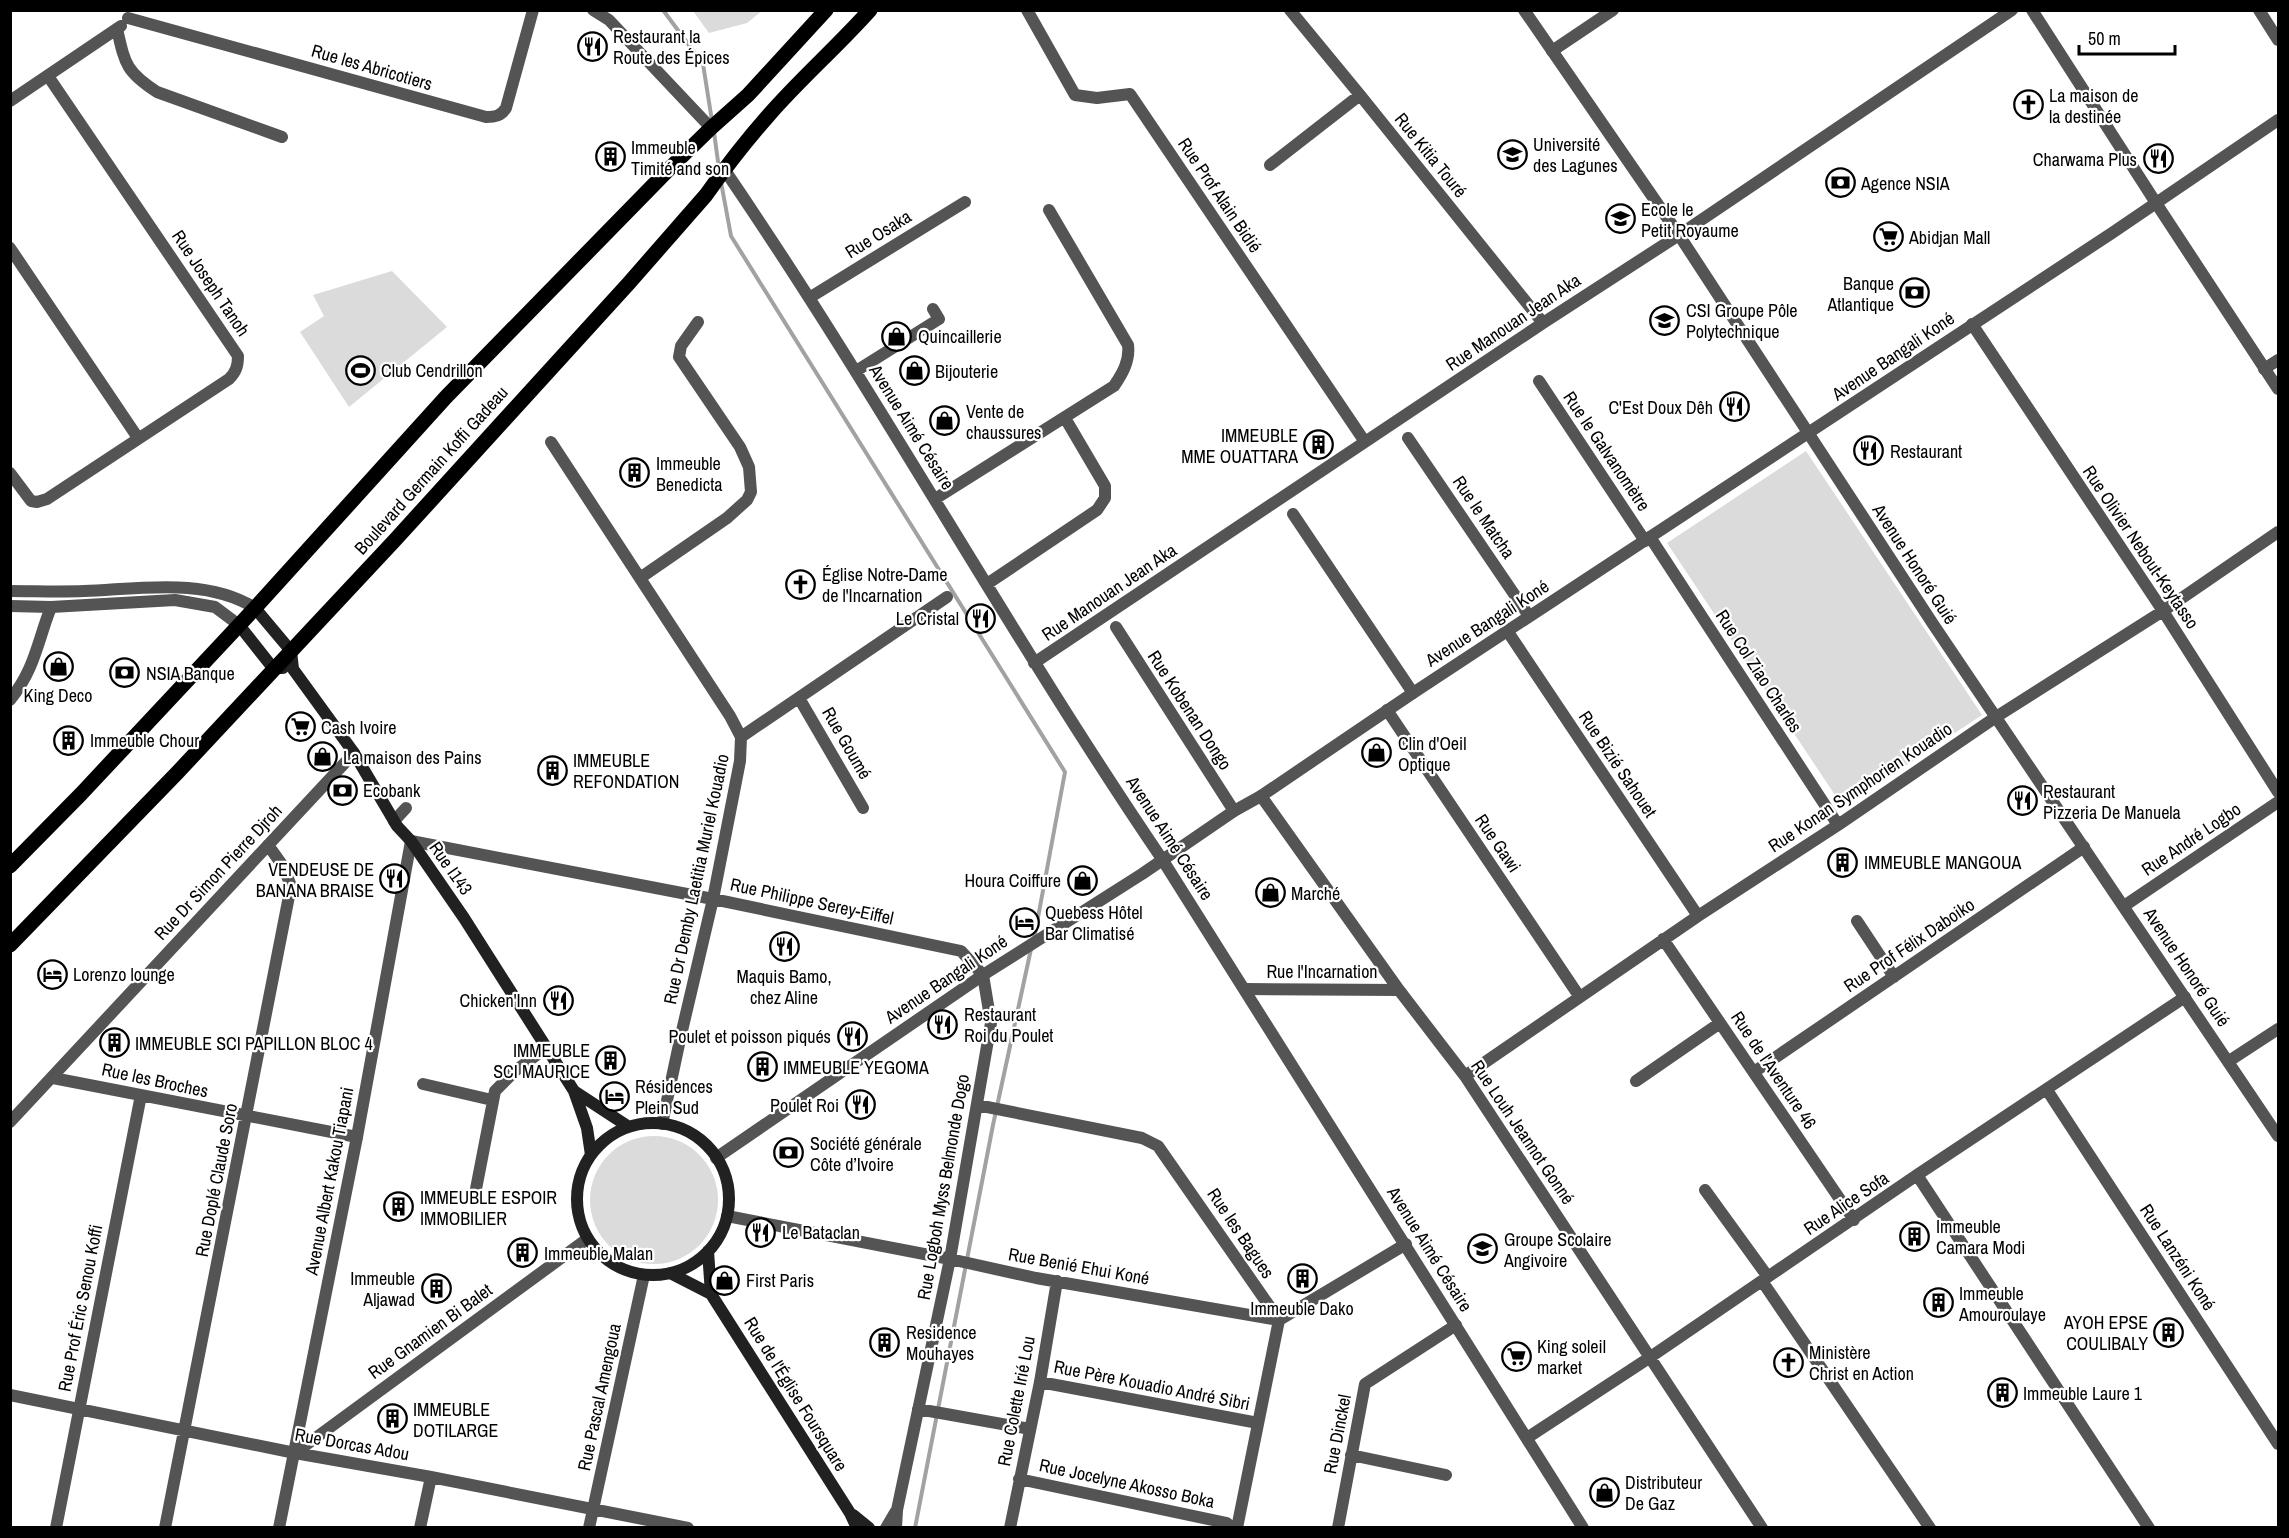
<svg xmlns="http://www.w3.org/2000/svg" width="2289" height="1538" viewBox="0 0 2289 1538" font-family="'Archivo Narrow',sans-serif">
  <style>
    .green { fill: #dbdbdb }
    .lines { fill: none; stroke-linecap: round; stroke-linejoin: round }
    .stream { stroke: #a2a2a2; stroke-width: 4 }
    .minor { stroke: #545454; stroke-width: 12 }
    .tertiary { stroke: #545454; stroke-width: 12 }
    .secondary { stroke: #212121; stroke-width: 12 }
    .primary { stroke: #000; stroke-width: 15 }
    .labels { text-anchor: middle; dominant-baseline: central; stroke-width: 4.5; stroke-linejoin: round; paint-order: stroke }
    .poi-label { font-size: 18px; fill: #000; stroke: #fff; text-anchor: start }
    .street-label { font-size: 18px; fill: #000; stroke: #fff }
  </style>
  <rect width="100%" height="100%" fill="#fff"/>
  <!-- green -->
  <path class="green" d="M693,11H762L747,23L709,33Z
    M392,271L447,327L349,407L300,332L324,316L313,295Z
    M1806,451L1982,715L1843,807L1667,543Z
    M590 1200a64 64 0 1 1 128 0a64 64 0 1 1-128 0Z"/>
  <g class="lines">
    <!-- stream -->
    <path class="stream" d="M663,10L703,64L712,121
      M714,132L719,169
      M721,182L731,236L1065,772L1034,939
      M915,1528L993,1125L1031,949"/>
    <!-- minor -->
    <path class="minor" d="M593,10L609,20L711,128
      M1027,10L1075,95L1097,98L1130,94L1365,442
      M1290,10L1360,95L1543,323
      M2032,10L2156,203
      M2259,10L2278,40
      M128,18L486,117C495,117 501,116 506,108L533,10
      M117,29C125,64 126,72 157,92L282,137
      M1552,51L1613,10
      M10,101L121,26
      M1270,165L1360,95
      M724,169C878,394 1009,634 1162,859
      M10,248L138,438
      M809,298L965,202
      M1972,324L2163,611L2278,792
      M2264,369L2278,360
      M856,371L939,319L933,309
      M1539,381L1645,541
      M1408,438L1529,616
      M551,442L730,716L741,737L740,761L713,899L681,1035L662,1124
      M10,473L31,501L37,502L47,499L229,379C236,372 238,366 238,356L48,76
      M935,499L1114,386C1123,373 1130,360 1128,345L1049,210
      M1293,514L1413,693
      M1650,537L1838,825
      M640,578L727,518L747,500L751,492L749,467L740,447L679,357L681,346L698,322
      M987,584L1097,510L1105,498V486L1065,418
      M1116,627L1234,811
      M1508,632L1698,916
      M1034,663L1543,323L1679,235L2012,10
      M799,698L863,808
      M10,700C35,669 37,643 51,607
      M1387,710L1579,996
      M741,737L947,597
      M1261,796L1399,990L1465,1076L1762,1528
      M394,821L406,808
      M411,841L713,899L961,951L983,975L991,1023L950,1259L897,1510L896,1528
      M2124,906L2278,802
      M1857,921L1894,977
      M1663,939L1854,1220
      M1245,989L1399,990
      M2229,1061L2278,1029
      M1754,1072L2084,847
      M1465,1076L1698,916L1838,825L1996,717L2163,611L2278,532
      M53,1078L357,1137
      M1636,1081L1720,1023
      M423,1084L492,1100
      M2047,1090L2278,1444
      M977,1105L1142,1138L1158,1146L1279,1320L1237,1528
      M10,1122L354,753
      M1917,1175L2149,1528
      M476,1189L495,1091L515,1071L546,1048
      M1705,1190L1768,1277
      M727,1216L950,1259L1036,1278L1279,1320L1406,1244
      M1762,1281L1930,1528
      M1040,1382L1258,1423
      M10,1395L295,1453L431,1477L688,1528
      M918,1409L1030,1429
      M1527,1438L1649,1358L1917,1175L2185,997
      M295,1453L587,1239
      M1351,1455L1446,1475
      M1019,1479L1227,1523
      M56,1528L141,1095
      M165,1528L291,886L283,866L268,845
      M420,1528L431,1477
      M589,1528L644,1275
      M886,1528L896,1511
      M1010,1528L1040,1382L1057,1281
      M1338,1528L1365,1384L1456,1325"/>
    <!-- tertiary -->
    <path class="tertiary" d="M1524,10L1679,235L1933,624L2278,1136
      M2156,203L2278,389
      M10,591C35,591 59,592 84,591C139,589 206,577 255,608
      M10,606L51,607L175,600L215,607L239,625
      M1162,859L1583,1528
      M716,1158L983,975L1142,874L1234,811L1261,796L1413,693L2112,233L2278,120
      M279,1528L357,1137L411,841"/>
    <!-- secondary -->
    <path class="secondary" d="M255,608L291,651L293,669L354,753L397,826L411,841L464,918L574,1091L587,1128L591,1155
      M239,625L273,668H283
      M574,1091L629,1127
      M577 1199a76 76 0 1 1 152 0a76 76 0 1 1-152 0Z
      M708,1251L711,1294L850,1513L857,1528
      M670,1273L711,1294
      M853,1515L869,1528"/>
    <!-- primary -->
    <path class="primary" d="M10,866L81,794L255,608L446,397L672,166L711,128L748,95L826,10
      M10,945L177,773L395,540L629,283L706,195C725,168 746,141 768,116C800,79 837,47 870,10"/>
  </g>
  <!-- icons -->
  <defs>
    <symbol id="restaurant-ring" viewBox="-11 -11 22 22"><circle r="9.5" fill="#fff" stroke="#000" stroke-width="1.5"/><path d="M-5-6h1v4h1v-4h1v4h1v-4h1v5L-1.5 .5V6h-2V.5L-5-1ZM5-6V6H3V1.5H1.5Q1.5-4 5-6Z" fill="#000"/></symbol>
    <symbol id="church-ring" viewBox="-11 -11 22 22"><circle r="9.5" fill="#fff" stroke="#000" stroke-width="1.5"/><path d="M-1.2-6h2.4v3.5h3.3v2.4h-3.3V6h-2.4V-.1h-3.3v-2.4h3.3Z" fill="#000"/></symbol>
    <symbol id="university-ring" viewBox="-11 -11 22 22"><circle r="9.5" fill="#fff" stroke="#000" stroke-width="1.5"/><path d="M0-5L7-2L0 1L-7-2ZM-4 1L0 2.5L4 1V4Q0 6-4 4Z" fill="#000"/></symbol>
    <symbol id="building-ring" viewBox="-11 -11 22 22"><circle r="9.5" fill="#fff" stroke="#000" stroke-width="1.5"/><path d="M-4-6H4V6H1V3H-1V6H-4ZM-2.5-4.3h1.7v1.8h-1.7ZM.8-4.3h1.7v1.8H.8ZM-2.5-1h1.7V.8h-1.7ZM.8-1h1.7V.8H.8Z" fill="#000"/></symbol>
    <symbol id="bank-ring" viewBox="-11 -11 22 22"><circle r="9.5" fill="#fff" stroke="#000" stroke-width="1.5"/><path d="M-6-4H6V4H-6ZM0-2.3a2.3 2.3 0 1 0 0 4.6a2.3 2.3 0 1 0 0-4.6Z" fill="#000"/></symbol>
    <symbol id="school-ring" viewBox="-11 -11 22 22"><circle r="9.5" fill="#fff" stroke="#000" stroke-width="1.5"/><path d="M0-5L7-2L0 1L-7-2ZM-4 1L0 2.5L4 1V4Q0 6-4 4Z" fill="#000"/></symbol>
    <symbol id="supermarket-ring" viewBox="-11 -11 22 22"><circle r="9.5" fill="#fff" stroke="#000" stroke-width="1.5"/><path d="M-6-5.5h2.5l.6 2H6L4.5 2H-2.5L-4.4-4H-6ZM-1.5 3.2a1.3 1.3 0 1 0 .1 0ZM3 3.2a1.3 1.3 0 1 0 .1 0Z" fill="#000"/></symbol>
    <symbol id="shop-ring" viewBox="-11 -11 22 22"><circle r="9.5" fill="#fff" stroke="#000" stroke-width="1.5"/><path d="M-5-2.5h2.3a2.7 3.5 0 0 1 5.4 0H5L5.5 6h-11ZM-1.5-2.5h3a1.5 2.3 0 0 0-3 0Z" fill="#000"/></symbol>
    <symbol id="stadium-ring" viewBox="-11 -11 22 22"><circle r="9.5" fill="#fff" stroke="#000" stroke-width="1.5"/><path d="M0-5a6.5 5 0 1 0 0 10a6.5 5 0 1 0 0-10ZM-3.5-1.8h7v3.6h-7Z" fill="#000"/></symbol>
    <symbol id="hotel-ring" viewBox="-11 -11 22 22"><circle r="9.5" fill="#fff" stroke="#000" stroke-width="1.5"/><path d="M-6-4.5h1.5V1H6V5H4.5V3h-9V5H-6ZM-4 0a1.8 1.8 0 1 1 3.6 0ZM.5 0V-2.5h3Q6-2.5 6 0Z" fill="#000"/></symbol>
  </defs>
  <g fill-rule="evenodd">
    <use href="#restaurant-ring" x="576" y="30" width="33" height="33"/>
    <use href="#church-ring" x="2012" y="88" width="33" height="33"/>
    <use href="#university-ring" x="1496" y="138" width="33" height="33"/>
    <use href="#building-ring" x="594" y="140" width="33" height="33"/>
    <use href="#restaurant-ring" x="2142" y="142" width="33" height="33"/>
    <use href="#bank-ring" x="1824" y="166" width="33" height="33"/>
    <use href="#school-ring" x="1604" y="202" width="33" height="33"/>
    <use href="#supermarket-ring" x="1872" y="220" width="33" height="33"/>
    <use href="#bank-ring" x="1898" y="276" width="33" height="33"/>
    <use href="#university-ring" x="1648" y="304" width="33" height="33"/>
    <use href="#shop-ring" x="880" y="320" width="33" height="33"/>
    <use href="#stadium-ring" x="344" y="354" width="33" height="33"/>
    <use href="#shop-ring" x="898" y="354" width="33" height="33"/>
    <use href="#restaurant-ring" x="1718" y="390" width="33" height="33"/>
    <use href="#shop-ring" x="928" y="404" width="33" height="33"/>
    <use href="#building-ring" x="1302" y="428" width="33" height="33"/>
    <use href="#restaurant-ring" x="1852" y="434" width="33" height="33"/>
    <use href="#building-ring" x="618" y="456" width="33" height="33"/>
    <use href="#church-ring" x="784" y="568" width="33" height="33"/>
    <use href="#restaurant-ring" x="964" y="602" width="33" height="33"/>
    <use href="#shop-ring" x="42" y="650" width="33" height="33"/>
    <use href="#bank-ring" x="108" y="656" width="33" height="33"/>
    <use href="#supermarket-ring" x="284" y="710" width="33" height="33"/>
    <use href="#building-ring" x="52" y="724" width="33" height="33"/>
    <use href="#shop-ring" x="1360" y="736" width="33" height="33"/>
    <use href="#shop-ring" x="306" y="740" width="33" height="33"/>
    <use href="#building-ring" x="536" y="754" width="33" height="33"/>
    <use href="#bank-ring" x="326" y="774" width="33" height="33"/>
    <use href="#restaurant-ring" x="2006" y="784" width="33" height="33"/>
    <use href="#building-ring" x="1826" y="846" width="33" height="33"/>
    <use href="#restaurant-ring" x="378" y="862" width="33" height="33"/>
    <use href="#shop-ring" x="1066" y="864" width="33" height="33"/>
    <use href="#shop-ring" x="1254" y="876" width="33" height="33"/>
    <use href="#hotel-ring" x="1008" y="906" width="33" height="33"/>
    <use href="#restaurant-ring" x="768" y="930" width="33" height="33"/>
    <use href="#hotel-ring" x="36" y="958" width="33" height="33"/>
    <use href="#restaurant-ring" x="542" y="984" width="33" height="33"/>
    <use href="#restaurant-ring" x="926" y="1008" width="33" height="33"/>
    <use href="#restaurant-ring" x="836" y="1020" width="33" height="33"/>
    <use href="#building-ring" x="98" y="1026" width="33" height="33"/>
    <use href="#building-ring" x="594" y="1044" width="33" height="33"/>
    <use href="#building-ring" x="746" y="1050" width="33" height="33"/>
    <use href="#hotel-ring" x="598" y="1080" width="33" height="33"/>
    <use href="#restaurant-ring" x="844" y="1088" width="33" height="33"/>
    <use href="#bank-ring" x="772" y="1136" width="33" height="33"/>
    <use href="#building-ring" x="382" y="1190" width="33" height="33"/>
    <use href="#restaurant-ring" x="744" y="1216" width="33" height="33"/>
    <use href="#building-ring" x="1898" y="1220" width="33" height="33"/>
    <use href="#school-ring" x="1466" y="1232" width="33" height="33"/>
    <use href="#building-ring" x="506" y="1236" width="33" height="33"/>
    <use href="#building-ring" x="1286" y="1262" width="33" height="33"/>
    <use href="#shop-ring" x="708" y="1264" width="33" height="33"/>
    <use href="#building-ring" x="420" y="1272" width="33" height="33"/>
    <use href="#building-ring" x="1922" y="1286" width="33" height="33"/>
    <use href="#building-ring" x="2152" y="1316" width="33" height="33"/>
    <use href="#building-ring" x="868" y="1326" width="33" height="33"/>
    <use href="#supermarket-ring" x="1500" y="1340" width="33" height="33"/>
    <use href="#church-ring" x="1772" y="1346" width="33" height="33"/>
    <use href="#building-ring" x="1986" y="1376" width="33" height="33"/>
    <use href="#building-ring" x="376" y="1402" width="33" height="33"/>
    <use href="#shop-ring" x="1588" y="1476" width="33" height="33"/>
  </g>
  <g class="labels">
    <!-- poi labels -->
    <g class="poi-label">
      <text x="613" y="36">Restaurant la<tspan x="613" dy="21">Route des Épices</tspan></text>
      <text x="2049" y="95">La maison de<tspan x="2049" dy="21">la destinée</tspan></text>
      <text x="1533" y="144">Université<tspan x="1533" dy="21">des Lagunes</tspan></text>
      <text x="631" y="147">Immeuble<tspan x="631" dy="21">Timité and son</tspan></text>
      <text x="2137" y="159" text-anchor="end">Charwama Plus</text>
      <text x="1861" y="183">Agence NSIA</text>
      <text x="1641" y="209">Ecole le<tspan x="1641" dy="21">Petit Royaume</tspan></text>
      <text x="1909" y="237">Abidjan Mall</text>
      <text x="1894" y="283" text-anchor="end">Banque<tspan x="1894" dy="21">Atlantique</tspan></text>
      <text x="1686" y="310">CSI Groupe Pôle<tspan x="1686" dy="21">Polytechnique</tspan></text>
      <text x="918" y="336">Quincaillerie</text>
      <text x="381" y="370">Club Cendrillon</text>
      <text x="935" y="371">Bijouterie</text>
      <text x="1713" y="407" text-anchor="end">C'Est Doux Dêh</text>
      <text x="966" y="411">Vente de<tspan x="966" dy="21">chaussures</tspan></text>
      <text x="1298" y="435" text-anchor="end">IMMEUBLE<tspan x="1298" dy="21">MME OUATTARA</tspan></text>
      <text x="1890" y="451">Restaurant</text>
      <text x="656" y="463">Immeuble<tspan x="656" dy="21">Benedicta</tspan></text>
      <text x="822" y="574">Église Notre-Dame<tspan x="822" dy="21">de l'Incarnation</tspan></text>
      <text x="959" y="618" text-anchor="end">Le Cristal</text>
      <text x="146" y="673">NSIA Banque</text>
      <text x="58" y="695" text-anchor="middle">King Deco</text>
      <text x="321" y="727">Cash Ivoire</text>
      <text x="90" y="740">Immeuble Chour</text>
      <text x="1398" y="743">Clin d'Oeil<tspan x="1398" dy="21">Optique</tspan></text>
      <text x="343" y="757">La maison des Pains</text>
      <text x="573" y="760">IMMEUBLE<tspan x="573" dy="21">REFONDATION</tspan></text>
      <text x="363" y="790">Ecobank</text>
      <text x="2043" y="791">Restaurant<tspan x="2043" dy="21">Pizzeria De Manuela</tspan></text>
      <text x="1864" y="862">IMMEUBLE MANGOUA</text>
      <text x="374" y="869" text-anchor="end">VENDEUSE DE<tspan x="374" dy="21">BANANA BRAISE</tspan></text>
      <text x="1061" y="880" text-anchor="end">Houra Coiffure</text>
      <text x="1291" y="893">Marché</text>
      <text x="1045" y="912">Quebess Hôtel<tspan x="1045" dy="21">Bar Climatisé</tspan></text>
      <text x="73" y="974">Lorenzo lounge</text>
      <text x="784" y="976" text-anchor="middle">Maquis Bamo,<tspan x="784" dy="21">chez Aline</tspan></text>
      <text x="537" y="1000" text-anchor="end">Chicken'Inn</text>
      <text x="964" y="1014">Restaurant<tspan x="964" dy="21">Roi du Poulet</tspan></text>
      <text x="831" y="1036" text-anchor="end">Poulet et poisson piqués</text>
      <text x="135" y="1043">IMMEUBLE SCI PAPILLON BLOC 4</text>
      <text x="590" y="1050" text-anchor="end">IMMEUBLE<tspan x="590" dy="21">SCI MAURICE</tspan></text>
      <text x="783" y="1067">IMMEUBLE YEGOMA</text>
      <text x="635" y="1086">Résidences<tspan x="635" dy="21">Plein Sud</tspan></text>
      <text x="839" y="1105" text-anchor="end">Poulet Roi</text>
      <text x="810" y="1143">Société générale<tspan x="810" dy="21">Côte d’Ivoire</tspan></text>
      <text x="420" y="1197">IMMEUBLE ESPOIR<tspan x="420" dy="21">IMMOBILIER</tspan></text>
      <text x="1936" y="1226">Immeuble<tspan x="1936" dy="21">Camara Modi</tspan></text>
      <text x="782" y="1232">Le Bataclan</text>
      <text x="1504" y="1239">Groupe Scolaire<tspan x="1504" dy="21">Angivoire</tspan></text>
      <text x="544" y="1253">Immeuble Malan</text>
      <text x="415" y="1278" text-anchor="end">Immeuble<tspan x="415" dy="21">Aljawad</tspan></text>
      <text x="746" y="1280">First Paris</text>
      <text x="1959" y="1293">Immeuble<tspan x="1959" dy="21">Amouroulaye</tspan></text>
      <text x="1302" y="1308" text-anchor="middle">Immeuble Dako</text>
      <text x="2148" y="1322" text-anchor="end">AYOH EPSE<tspan x="2148" dy="21">COULIBALY</tspan></text>
      <text x="906" y="1332">Residence<tspan x="906" dy="21">Mouhayes</tspan></text>
      <text x="1537" y="1346">King soleil<tspan x="1537" dy="21">market</tspan></text>
      <text x="1809" y="1352">Ministère<tspan x="1809" dy="21">Christ en Action</tspan></text>
      <text x="2023" y="1393">Immeuble Laure 1</text>
      <text x="413" y="1409">IMMEUBLE<tspan x="413" dy="21">DOTILARGE</tspan></text>
      <text x="1625" y="1482">Distributeur<tspan x="1625" dy="21">De Gaz</tspan></text>
    </g>
    <!-- street labels -->
    <g class="street-label">
      <text transform="translate(372 67) rotate(16)">Rue les Abricotiers</text>
      <text transform="translate(1431 155) rotate(51)">Rue Kitia Touré</text>
      <text transform="translate(1220 195) rotate(56)">Rue Prof Alain Bidié</text>
      <text transform="translate(878 234) rotate(-32)">Rue Osaka</text>
      <text transform="translate(211 283) rotate(56)">Rue Joseph Tanoh</text>
      <text transform="translate(1513 322) rotate(-34)">Rue Manouan Jean Aka</text>
      <text transform="translate(1893 356) rotate(-34)">Avenue Bangali Koné</text>
      <text transform="translate(912 427) rotate(58)">Avenue Aimé Césaire</text>
      <text transform="translate(1607 451) rotate(56)">Rue le Galvanomètre</text>
      <text transform="translate(431 470) rotate(-48)">Boulevard Germain Koffi Gadeau</text>
      <text transform="translate(1484 517) rotate(56)">Rue le Matcha</text>
      <text transform="translate(2141 547) rotate(56)">Rue Olivier Nebout-Keytasso</text>
      <text transform="translate(1915 564) rotate(57)">Avenue Honoré Guié</text>
      <text transform="translate(1109 592) rotate(-34)">Rue Manouan Jean Aka</text>
      <text transform="translate(1487 623) rotate(-33)">Avenue Bangali Koné</text>
      <text transform="translate(1759 671) rotate(57)">Rue Col Ziao Charles</text>
      <text transform="translate(1190 710) rotate(57)">Rue Kobenan Dongo</text>
      <text transform="translate(847 743) rotate(60)">Rue Goumé</text>
      <text transform="translate(1618 764) rotate(56)">Rue Bizié Sahouet</text>
      <text transform="translate(1860 787) rotate(-34)">Rue Konan Symphorien Kouadio</text>
      <text transform="translate(1170 838) rotate(57)">Avenue Aimé Césaire</text>
      <text transform="translate(2191 839) rotate(-34)">Rue André Logbo</text>
      <text transform="translate(1498 843) rotate(56)">Rue Gawi</text>
      <text transform="translate(451 868) rotate(55)">Rue I143</text>
      <text transform="translate(218 872) rotate(-47)">Rue Dr Simon Pierre Djroh</text>
      <text transform="translate(696 879) rotate(-78)">Rue Dr Demby Laetitia Muriel Kouadio</text>
      <text transform="translate(812 901) rotate(12)">Rue Philippe Serey-Eiffel</text>
      <text transform="translate(1909 945) rotate(-34)">Rue Prof Félix Daboiko</text>
      <text transform="translate(2187 967) rotate(56)">Avenue Honoré Guié</text>
      <text x="1322" y="971">Rue l'Incarnation</text>
      <text transform="translate(946 979) rotate(-34)">Avenue Bangali Koné</text>
      <text transform="translate(1774 1070) rotate(56)">Rue de l'Aventure 46</text>
      <text transform="translate(155 1080) rotate(12)">Rue les Broches</text>
      <text transform="translate(1523 1132) rotate(56)">Rue Louh Jeannot Gonné</text>
      <text transform="translate(216 1180) rotate(-79)">Rue Doplé Claude Soro</text>
      <text transform="translate(329 1181) rotate(-79)">Avenue Albert Kakou Tiapani</text>
      <text transform="translate(943 1187) rotate(-80)">Rue Logboh Myss Belmonde Dogo</text>
      <text transform="translate(1846 1203) rotate(-34)">Rue Alice Sofa</text>
      <text transform="translate(1241 1233) rotate(56)">Rue les Bagues</text>
      <text transform="translate(1430 1249) rotate(58)">Avenue Aimé Césaire</text>
      <text transform="translate(2178 1257) rotate(57)">Rue Lanzéni Koné</text>
      <text transform="translate(1079 1266) rotate(10)">Rue Benié Ehui Koné</text>
      <text transform="translate(80 1308) rotate(-79)">Rue Prof Éric Senou Koffi</text>
      <text transform="translate(430 1331) rotate(-36)">Rue Gnamien Bi Balet</text>
      <text transform="translate(1152 1385) rotate(11)">Rue Père Kouadio André Sibri</text>
      <text transform="translate(796 1394) rotate(58)">Rue de l'Église Foursquare</text>
      <text transform="translate(599 1397) rotate(-78)">Rue Pascal Amengoua</text>
      <text transform="translate(1016 1401) rotate(-79)">Rue Colette Irié Lou</text>
      <text transform="translate(1337 1434) rotate(-79)">Rue Dinckel</text>
      <text transform="translate(352 1444) rotate(10)">Rue Dorcas Adou</text>
      <text transform="translate(1127 1483) rotate(12)">Rue Jocelyne Akosso Boka</text>
    </g>
  </g>
  <!-- border -->
  <rect width="2289" height="1538" fill="none" stroke="#000000" stroke-width="24"/>
  <!-- scale -->
  <path d="M2079 45v9h96v-9" fill="none" stroke="#000000" stroke-width="3"/>
  <text x="2088" y="45" font-size="18" fill="#000000" stroke="#ffffff" stroke-width="4.5" paint-order="stroke">50 m</text>
</svg>
